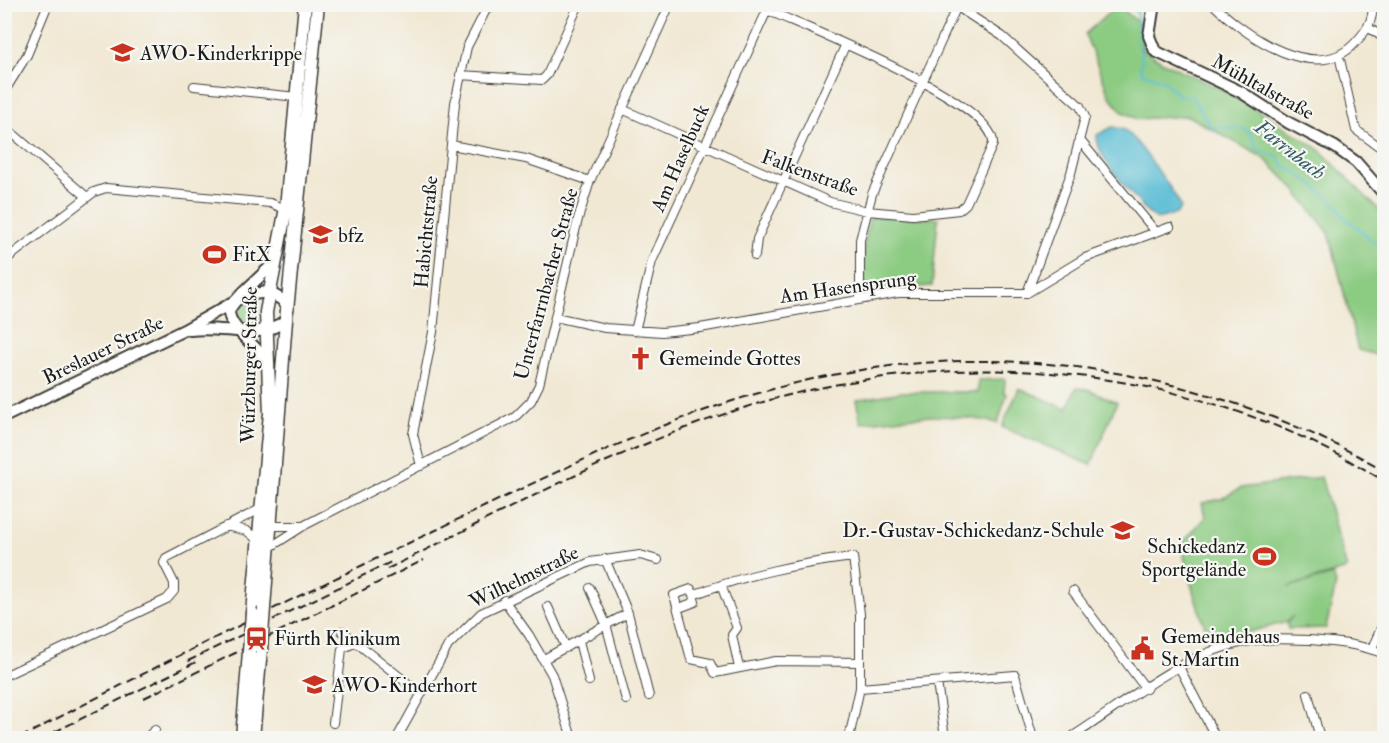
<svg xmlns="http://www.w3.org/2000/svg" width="1389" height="743" viewBox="0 0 1389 743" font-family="'IM FELL Double Pica',serif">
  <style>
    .green { fill: #8ccb82; stroke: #54744f; stroke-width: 1.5 }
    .water { fill: #56bcd4; stroke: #396c78; stroke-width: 1.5 }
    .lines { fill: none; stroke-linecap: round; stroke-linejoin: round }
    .stream { stroke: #56bcd4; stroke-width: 2 }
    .street-casing { stroke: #3c3b37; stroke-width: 10 }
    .secondary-casing { stroke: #3c3b37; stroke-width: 14 }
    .primary-casing { stroke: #3c3b37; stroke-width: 15 }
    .street { stroke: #fff; stroke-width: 8 }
    .secondary { stroke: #fff; stroke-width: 10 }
    .primary { stroke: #fff; stroke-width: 12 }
    .rail { stroke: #1c1c1c; stroke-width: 2; stroke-dasharray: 9 4.5; stroke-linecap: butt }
    .primary-bridge-casing { stroke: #3c3b37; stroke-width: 15; stroke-linecap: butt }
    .primary-bridge { stroke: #fff; stroke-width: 12 }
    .labels { text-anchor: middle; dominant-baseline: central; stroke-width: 4.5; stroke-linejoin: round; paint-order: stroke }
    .poi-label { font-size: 20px; fill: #1c1c1c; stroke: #f6f6f2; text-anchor: start }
    .street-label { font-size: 20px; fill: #1c1c1c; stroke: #f6f6f2 }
    .water-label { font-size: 21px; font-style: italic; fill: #335c66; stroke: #f6f6f2 }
  </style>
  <rect width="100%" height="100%" fill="#f6f6f2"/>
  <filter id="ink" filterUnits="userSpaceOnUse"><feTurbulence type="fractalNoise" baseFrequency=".0167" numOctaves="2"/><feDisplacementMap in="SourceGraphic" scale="12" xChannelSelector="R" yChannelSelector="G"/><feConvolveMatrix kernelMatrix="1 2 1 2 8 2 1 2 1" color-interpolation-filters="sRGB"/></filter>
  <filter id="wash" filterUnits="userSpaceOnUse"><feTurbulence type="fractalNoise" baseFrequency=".008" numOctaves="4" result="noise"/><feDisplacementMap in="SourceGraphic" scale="24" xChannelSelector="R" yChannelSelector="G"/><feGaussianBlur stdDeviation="1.35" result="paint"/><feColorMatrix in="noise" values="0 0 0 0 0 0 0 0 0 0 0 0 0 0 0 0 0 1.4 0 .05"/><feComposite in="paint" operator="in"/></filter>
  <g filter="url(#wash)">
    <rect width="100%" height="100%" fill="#f1e8d3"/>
    <!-- green -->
    <path class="green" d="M1118,5L1143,27L1142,49L1163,62L1233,95L1319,149L1384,215V357L1358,350L1329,233L1293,187L1264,158L1188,116L1137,119L1121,111L1109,95L1085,34Z
      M875,217L938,218L932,286L868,290C857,273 866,239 869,220Z
      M259,296L257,329L236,323L233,309L246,299Z
      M1005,379L1004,392L1007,394L998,423C947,412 912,416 861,423L856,400L901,392H978V380Z
      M1019,388L1067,409L1076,388L1087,389L1117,402L1091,465L1002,427Z
      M1321,477L1347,569L1288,587L1333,575L1336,584L1326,628L1288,629L1287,623L1293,616L1287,622L1210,642L1193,591L1181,545L1205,517L1202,503L1221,499L1241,488Z"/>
    <!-- water -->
    <path class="water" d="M1112,127C1116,128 1123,128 1126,131C1135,137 1180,199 1181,208L1176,214L1157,219L1149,214C1134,195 1096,160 1097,135Z"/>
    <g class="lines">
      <!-- stream -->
      <path class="stream" d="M1129,4L1137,13C1138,22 1138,30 1138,39C1137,51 1146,55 1140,68L1143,73L1163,80L1179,96H1191C1198,105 1204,116 1211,127L1241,128L1249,132L1257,149L1278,157L1284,166L1299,174L1337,205L1344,217L1384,250"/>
    </g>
  </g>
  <g filter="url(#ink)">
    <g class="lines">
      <defs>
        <path id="street" d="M953,4L1002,36L1080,106L1085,117L1071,173L1027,293
          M1213,4C1245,36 1317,86 1356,42C1367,30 1373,21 1373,4
          M1369,28L1384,38
          M1339,55L1356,130L1384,150
          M460,75L542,80L547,75L579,4
          M194,86L297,97
          M4,92L27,55L48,4
          M622,109L830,202L867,211L913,215L959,210L966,204L993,144C997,102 804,27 767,10
          M4,126L87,197
          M1079,139L1156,232
          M451,145L526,159L590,181
          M755,256L757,239L845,46
          M4,261L94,192L106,188L270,203L288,210
          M860,299V240L872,194L957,6
          M555,317L605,328L662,332L700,328L898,293H1027L1085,258L1170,227
          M635,331L652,261L770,4
          M421,466L413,434L433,332L455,103L467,47L489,4
          M226,526L247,531L259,541
          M268,526H304
          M269,548L305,525L515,417L531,401L539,385L578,219L590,181L670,4
          M605,559L628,613L649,696
          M721,585L737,628L732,635L739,668
          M590,588L606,624L626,700
          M1073,591L1146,689
          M693,595L691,589L674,595L691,659L710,663L715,673L776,661L860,662
          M504,600L529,635L552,675L572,738
          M548,607L566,648
          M679,608L695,602L693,595C748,574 795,564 853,557L860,614V688L849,738
          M342,631L421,694
          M579,641L589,681
          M1372,648L1384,622
          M544,659L628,613
          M1179,667L1216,738
          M4,676L167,599L174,591V583L164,563L166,558L262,508
          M937,682L945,738
          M860,688L1015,675L1033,738
          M1308,694L1320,738
          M333,723L342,649L354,643
          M146,738L155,730
          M397,738L448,646L481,613L590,562L640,555L658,560
          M1070,738C1123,705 1178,656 1240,643C1263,638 1286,639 1309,640C1334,642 1360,644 1384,654"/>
        <path id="secondary" d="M1154,4L1149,36L1155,51L1241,92L1289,123L1335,147L1356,162L1384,194
          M190,330C225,325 258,342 286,320
          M267,362C256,344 229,329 229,311C234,298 263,275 274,263
          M4,417L184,330L246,295L268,292L281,299L288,308"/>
        <path id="primary" d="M264,608L286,320L318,4
          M252,613L270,413L266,312L286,208L305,4
          M242,738L249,652
          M253,738L261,649"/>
      </defs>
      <!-- street casing -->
      <use href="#street" class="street-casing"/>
      <!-- secondary casing -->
      <use href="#secondary" class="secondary-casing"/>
      <!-- primary casing -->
      <use href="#primary" class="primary-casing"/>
      <!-- street -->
      <use href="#street" class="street"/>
      <!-- secondary -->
      <use href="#secondary" class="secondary"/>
      <!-- primary -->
      <use href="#primary" class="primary"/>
      <!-- rail -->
      <path class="rail" d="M387,569C502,513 617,448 740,409C951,341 1194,362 1384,481
        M188,661L393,561
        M144,698L424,560
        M20,738C156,666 295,597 434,531C544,478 655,421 773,389C981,331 1198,365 1384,470
        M42,738L198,661"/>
      <defs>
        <path id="primary-bridge" d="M261,649L264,608
          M249,652L252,613"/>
      </defs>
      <!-- primary-bridge casing -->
      <use href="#primary-bridge" class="primary-bridge-casing"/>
      <!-- primary-bridge -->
      <use href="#primary-bridge" class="primary-bridge"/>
    </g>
  </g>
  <!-- icons -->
  <defs>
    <symbol id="school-bare" viewBox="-9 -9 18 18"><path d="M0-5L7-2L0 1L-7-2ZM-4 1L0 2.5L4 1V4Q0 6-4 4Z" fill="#c8321e" stroke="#f6f6f2" stroke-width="2.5" paint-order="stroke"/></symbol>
    <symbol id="stadium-bare" viewBox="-9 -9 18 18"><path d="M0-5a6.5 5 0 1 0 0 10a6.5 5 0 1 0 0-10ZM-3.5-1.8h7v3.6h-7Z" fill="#c8321e" stroke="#f6f6f2" stroke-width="2.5" paint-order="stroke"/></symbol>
    <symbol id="church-bare" viewBox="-9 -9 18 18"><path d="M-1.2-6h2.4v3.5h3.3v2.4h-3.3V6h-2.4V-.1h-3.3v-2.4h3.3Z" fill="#c8321e" stroke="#f6f6f2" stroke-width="2.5" paint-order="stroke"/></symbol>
    <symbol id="station-bare" viewBox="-9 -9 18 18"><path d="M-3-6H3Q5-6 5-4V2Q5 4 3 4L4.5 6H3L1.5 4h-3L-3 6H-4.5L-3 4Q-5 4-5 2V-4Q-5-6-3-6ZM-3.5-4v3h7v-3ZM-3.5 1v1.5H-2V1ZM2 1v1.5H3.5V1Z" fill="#c8321e" stroke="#f6f6f2" stroke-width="2.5" paint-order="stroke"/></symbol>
    <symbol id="civic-bare" viewBox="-9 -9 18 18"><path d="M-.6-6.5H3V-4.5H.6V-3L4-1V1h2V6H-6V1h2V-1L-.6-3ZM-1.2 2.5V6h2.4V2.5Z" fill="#c8321e" stroke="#f6f6f2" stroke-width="2.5" paint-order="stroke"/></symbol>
  </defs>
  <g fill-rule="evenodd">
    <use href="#school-bare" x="106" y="36" width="33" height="33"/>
    <use href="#school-bare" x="304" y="218" width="33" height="33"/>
    <use href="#stadium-bare" x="198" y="238" width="33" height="33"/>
    <use href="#church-bare" x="624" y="342" width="33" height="33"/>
    <use href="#school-bare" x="1106" y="514" width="33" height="33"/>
    <use href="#stadium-bare" x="1248" y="540" width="33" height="33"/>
    <use href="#station-bare" x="240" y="622" width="33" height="33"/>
    <use href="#civic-bare" x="1126" y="632" width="33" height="33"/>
    <use href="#school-bare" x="298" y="668" width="33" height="33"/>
  </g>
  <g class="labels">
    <!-- poi labels -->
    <g class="poi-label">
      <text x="140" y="53">AWO-Kinderkrippe</text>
      <text x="338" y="235">bfz</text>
      <text x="232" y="254">FitX</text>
      <text x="659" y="358">Gemeinde Gottes</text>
      <text x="1104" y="530" text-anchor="end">Dr.-Gustav-Schickedanz-Schule</text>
      <text x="1246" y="546" text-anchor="end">Schickedanz<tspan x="1246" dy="23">Sportgelände</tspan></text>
      <text x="1161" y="636">Gemeindehaus<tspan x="1161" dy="23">St.Martin</tspan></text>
      <text x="274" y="638">Fürth Klinikum</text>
      <text x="332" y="685">AWO-Kinderhort</text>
    </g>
    <!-- street labels -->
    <g class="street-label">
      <text transform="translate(1263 87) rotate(29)">Mühltalstraße</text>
      <text transform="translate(680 158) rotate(-66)">Am Haselbuck</text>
      <text transform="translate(810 173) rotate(20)">Falkenstraße</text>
      <text transform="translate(426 232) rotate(-85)">Habichtstraße</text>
      <text transform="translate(546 284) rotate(-75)">Unterfarrnbacher Straße</text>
      <text transform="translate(848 287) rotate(-8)">Am Hasensprung</text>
      <text transform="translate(103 350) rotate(-26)">Breslauer Straße</text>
      <text transform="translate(249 365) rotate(-89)">Würzburger Straße</text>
      <text transform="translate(524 577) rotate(-26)">Wilhelmstraße</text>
    </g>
    <!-- water labels -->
    <g class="water-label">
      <text transform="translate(1290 150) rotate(38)">Farrnbach</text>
    </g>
  </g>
  <!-- margin -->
  <rect width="1389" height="743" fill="none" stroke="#f6f6f2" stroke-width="24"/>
</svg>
